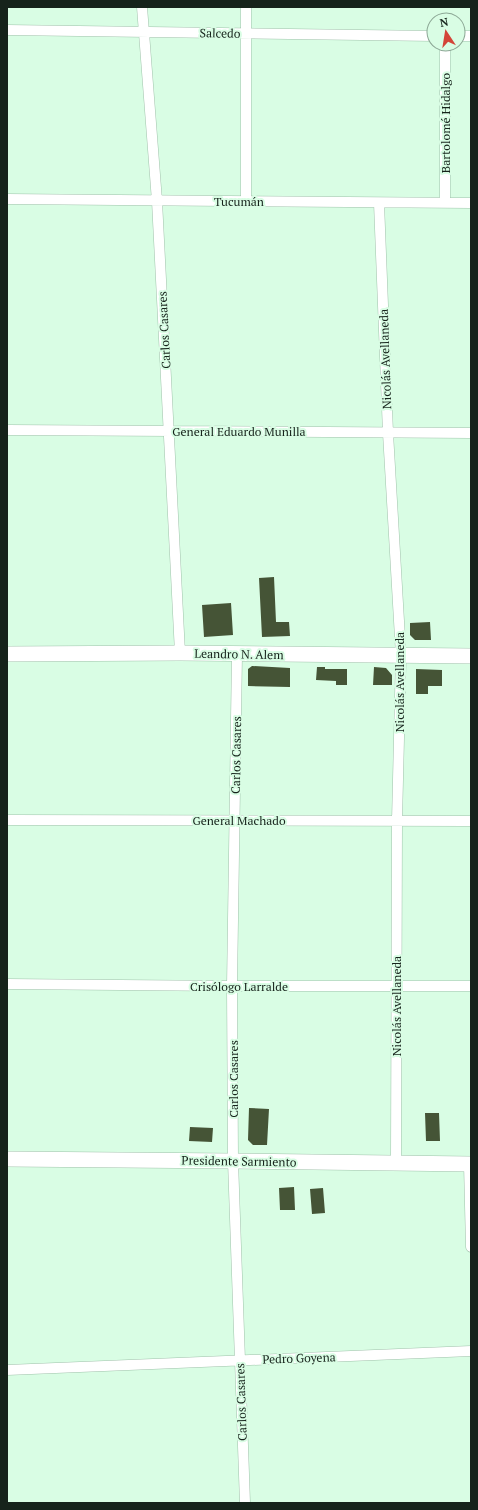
<svg xmlns="http://www.w3.org/2000/svg" width="478" height="1510" viewBox="0 0 478 1510" font-family="'PT Serif',serif">
  <style>
    .building { fill: #455436 }
    .lines { fill: none; stroke-linecap: round; stroke-linejoin: round }
    .street-casing { stroke: #a0c2ab; stroke-width: 11 }
    .secondary-casing { stroke: #a0c2ab; stroke-width: 16 }
    .street { stroke: #fff; stroke-width: 10 }
    .secondary { stroke: #fff; stroke-width: 15 }
    .labels { text-anchor: middle; dominant-baseline: central; stroke-width: 4; stroke-linejoin: round; paint-order: stroke }
    .street-label { font-size: 12px; fill: #16231b; stroke: #d9fde4 }
  </style>
  <rect width="100%" height="100%" fill="#d9fde4"/>
  <!-- building -->
  <path class="building" d="M274,577L276,622H289L290,636L262,637L259,578Z
    M231,603L233,635L204,637L202,605Z
    M430,622L431,640H415L410,635V623Z
    M252,666L290,668V687L248,686V669Z
    M317,667H325V669H347V685H336V681L316,680Z
    M374,667L386,668L392,675V685H373Z
    M416,669L442,670V686H428V694H416Z
    M249,1108L269,1109L267,1145H253L248,1140Z
    M425,1113H439L440,1141H426Z
    M190,1127L213,1128L212,1142L189,1141Z
    M294,1187L295,1210H280L279,1188Z
    M323,1188L325,1213L312,1214L310,1189Z"/>
  <g class="lines">
    <defs>
      <path id="street" d="M142,7L157,201L180,653
        M246,7V202
        M7,30L434,36
        M458,36H471
        M7,199L471,203
        M379,203L388,433L401,655L397,821L396,1162
        M445,203V44
        M7,430L471,433
        M237,654L232,986L233,1161L245,1503
        M7,820L471,821
        M7,984L232,986H471
        M469,1164L471,1247
        M7,1370L471,1351"/>
      <path id="secondary" d="M7,654L180,653L471,656
        M7,1159L233,1161L471,1164"/>
    </defs>
    <!-- street casing -->
    <use href="#street" class="street-casing"/>
    <!-- secondary casing -->
    <use href="#secondary" class="secondary-casing"/>
    <!-- street -->
    <use href="#street" class="street"/>
    <!-- secondary -->
    <use href="#secondary" class="secondary"/>
  </g>
  <g class="labels">
    <!-- street labels -->
    <g class="street-label">
      <text transform="translate(220 33) rotate(1)">Salcedo</text>
      <text transform="translate(445 123) rotate(-90)">Bartolomé Hidalgo</text>
      <text x="239" y="201">Tucumán</text>
      <text transform="translate(164 330) rotate(-93)">Carlos Casares</text>
      <text transform="translate(385 359) rotate(-92)">Nicolás Avellaneda</text>
      <text x="239" y="431">General Eduardo Munilla</text>
      <text transform="translate(239 654) rotate(1)">Leandro N. Alem</text>
      <text transform="translate(399 682) rotate(-90)">Nicolás Avellaneda</text>
      <text transform="translate(236 755) rotate(-89)">Carlos Casares</text>
      <text x="239" y="820">General Machado</text>
      <text x="239" y="986">Crisólogo Larralde</text>
      <text transform="translate(396 1006) rotate(-90)">Nicolás Avellaneda</text>
      <text transform="translate(233 1079) rotate(-90)">Carlos Casares</text>
      <text transform="translate(239 1161) rotate(1)">Presidente Sarmiento</text>
      <text transform="translate(299 1358) rotate(-2)">Pedro Goyena</text>
      <text transform="translate(241 1402) rotate(-92)">Carlos Casares</text>
    </g>
  </g>
  <!-- border -->
  <rect width="478" height="1510" fill="none" stroke="#16231b" stroke-width="16"/>
  <!-- north arrow -->
  <g transform="translate(446 32) rotate(348)"><circle r="19" fill="#d9fde4" stroke="#8ba694"/>
  <path d="M0-3L7 15L0 10L-7 15Z" fill="#d34538"/>
  <text y="-6" font-size="11" font-weight="bold" text-anchor="middle" fill="#16231b">N</text>
  </g>
</svg>
